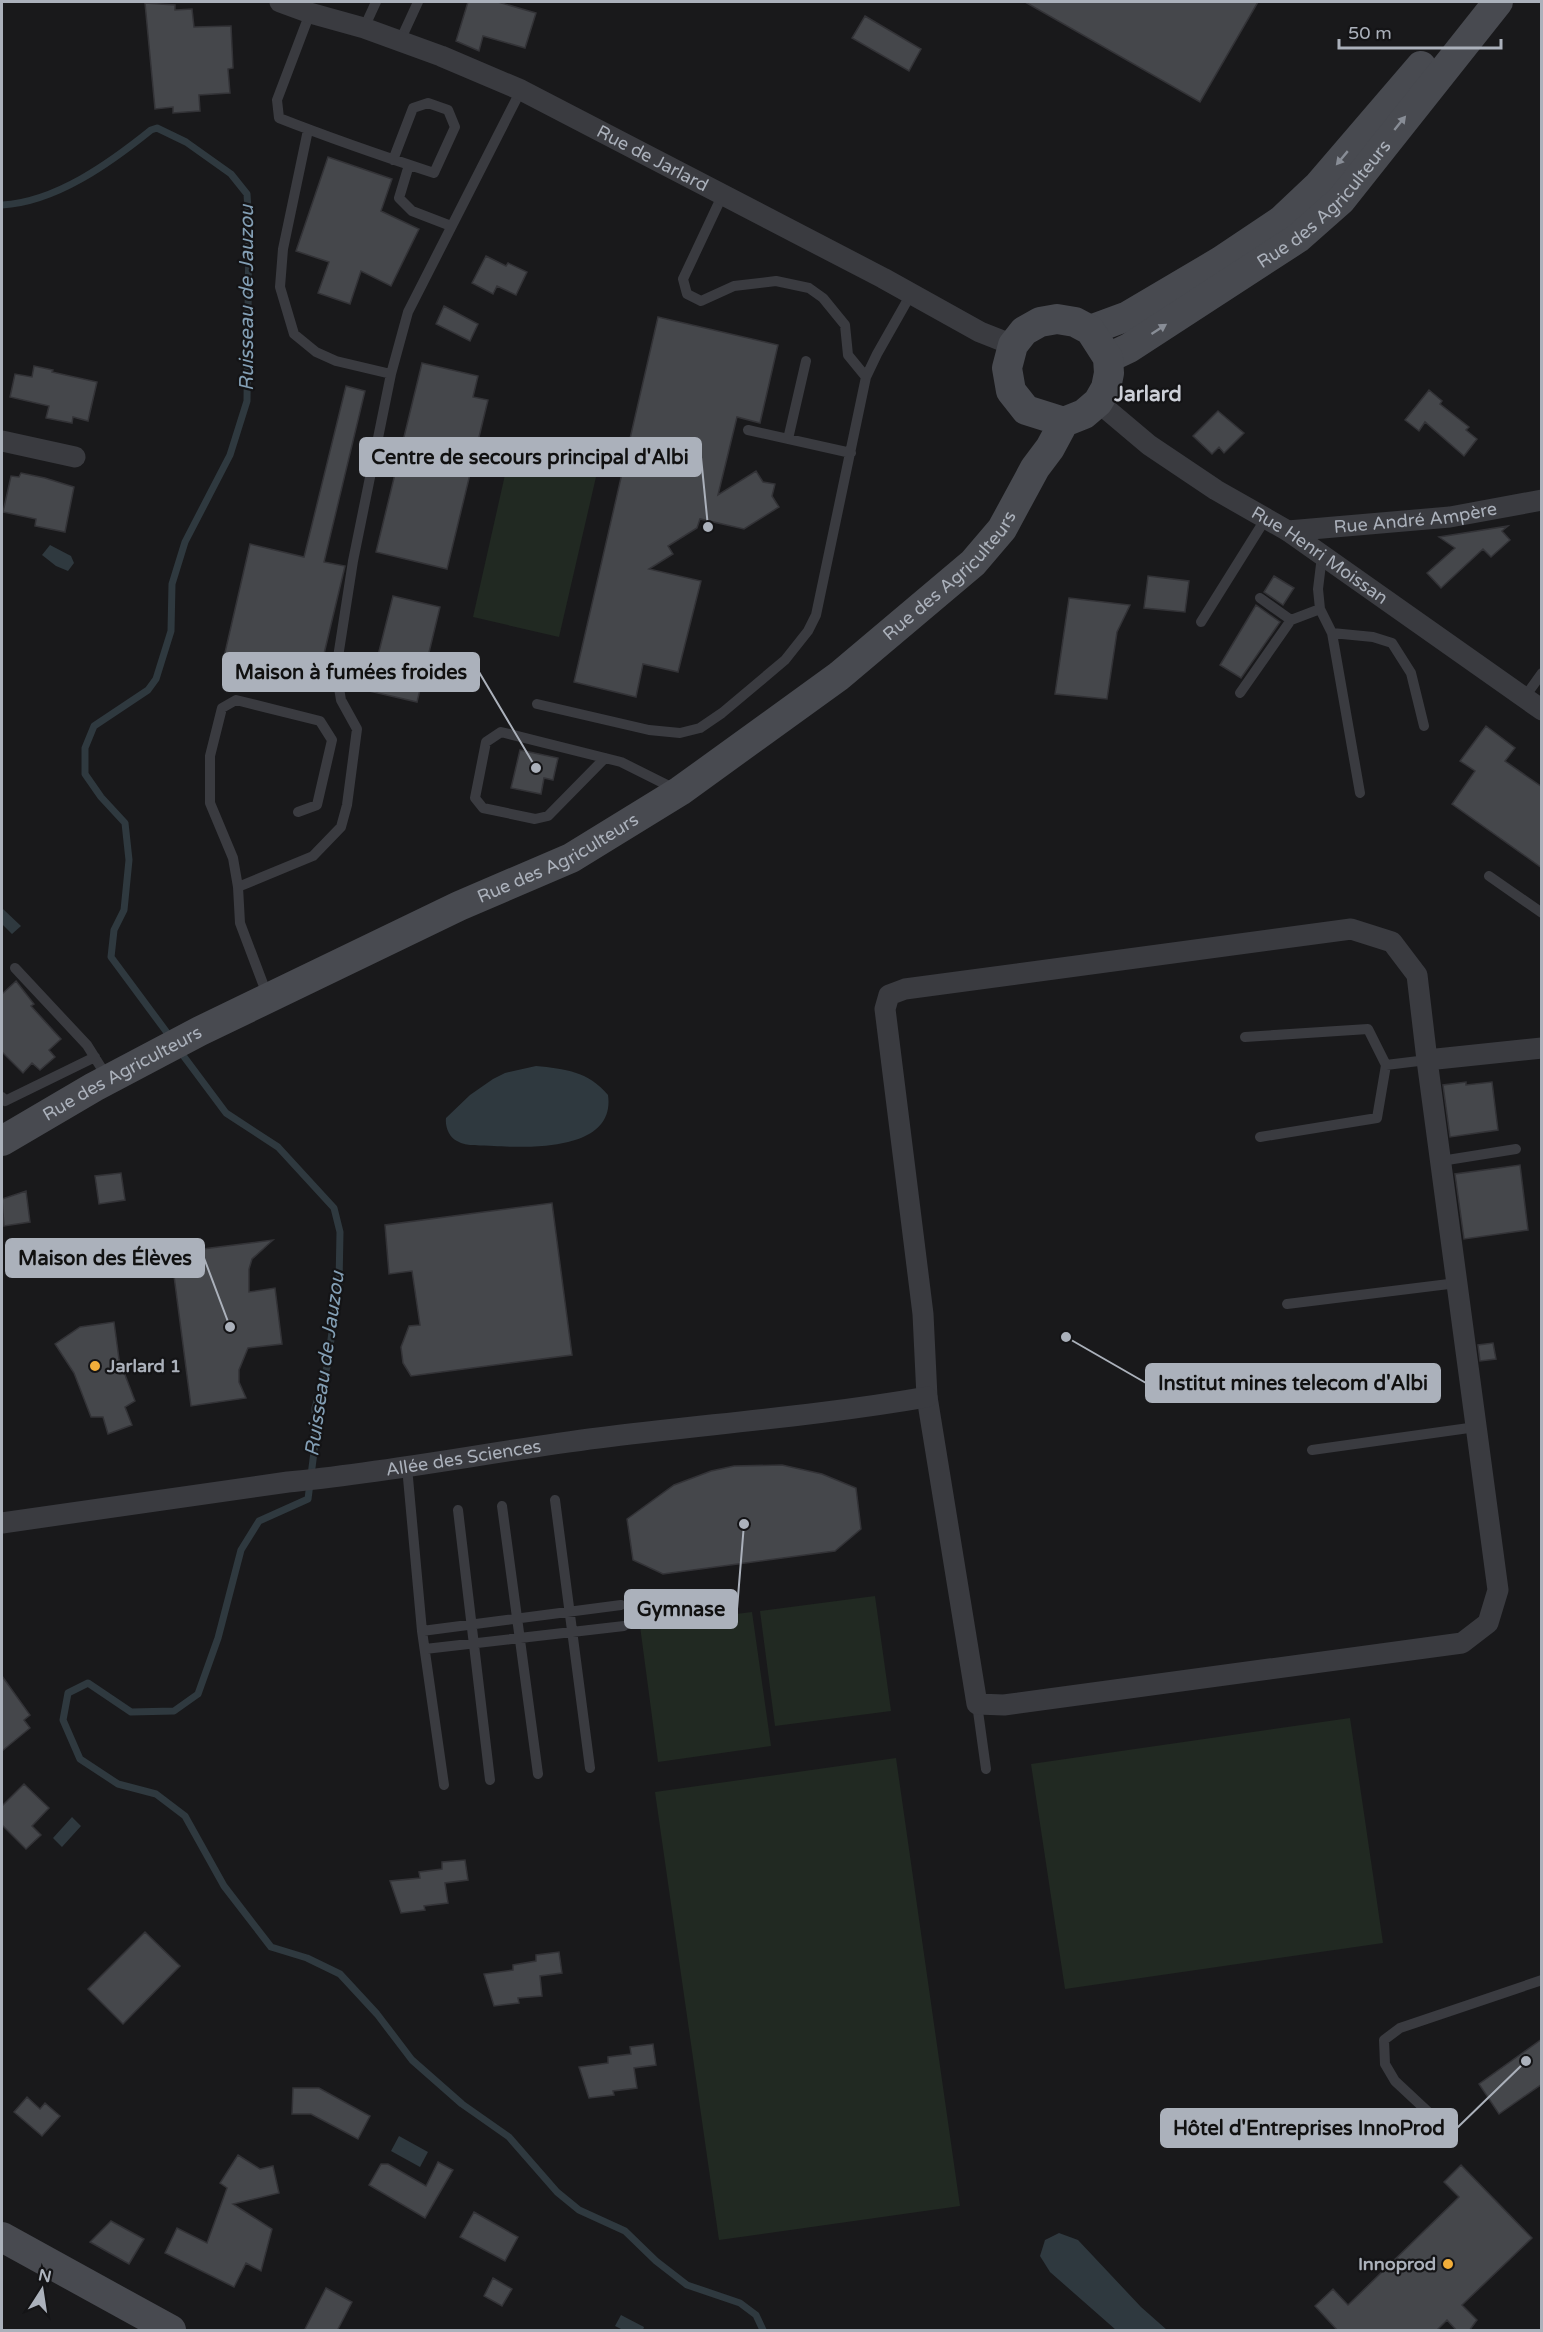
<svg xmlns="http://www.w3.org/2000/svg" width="1543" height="2332" viewBox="0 0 1543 2332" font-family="'Varela Round',sans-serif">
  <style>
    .grass { fill: #212922 }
    .water { fill: #2f393f }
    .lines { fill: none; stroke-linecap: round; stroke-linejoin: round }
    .stream { stroke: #2f393f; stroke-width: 7 }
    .building { fill: #45474b; stroke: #333337; stroke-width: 1.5 }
    .lane { stroke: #3a3b40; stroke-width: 10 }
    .street { stroke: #3a3b40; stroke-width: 21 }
    .secondary { stroke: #484a50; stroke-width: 30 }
    .oneway { fill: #888d96 }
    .poi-dot { fill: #f2ae3a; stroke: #141416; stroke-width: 2 }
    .labels { text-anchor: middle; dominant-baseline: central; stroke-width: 4.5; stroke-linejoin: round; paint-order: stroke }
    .street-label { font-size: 18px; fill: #abb1bb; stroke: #141416 }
    .poi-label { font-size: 18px; font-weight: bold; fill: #abb1bb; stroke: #141416; text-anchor: start }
    .water-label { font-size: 20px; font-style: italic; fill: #839fb5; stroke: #141416 }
    .quarter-label { font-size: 21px; font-weight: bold; fill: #cccfd7; stroke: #141416 }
    .leader { fill: none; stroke: #abb1bb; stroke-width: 2 }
    .callout-dot { fill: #abb1bb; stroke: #141416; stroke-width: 2 }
    .callout { fill: #abb1bb; stroke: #abb1bb; stroke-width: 2 }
    .callout-label { font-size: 20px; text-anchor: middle; font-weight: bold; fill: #111 }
  </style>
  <rect width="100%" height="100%" fill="#19191b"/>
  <!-- grass -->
  <path class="grass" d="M509,457L596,477L559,637L473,617Z
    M875,1596L891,1711L775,1726L760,1611Z
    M752,1612L771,1746L658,1762L640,1626Z
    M1350,1718L1383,1943L1065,1989L1031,1764Z
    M896,1758L960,2206L719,2240L655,1792Z"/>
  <!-- water -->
  <path class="water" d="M50,545L71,556L74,563L68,571L56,566L42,555Z
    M3,909L21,926L12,934L2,924Z
    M536,1066C565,1069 588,1071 608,1095C616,1151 529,1148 494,1146C482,1145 467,1147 457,1141C449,1137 445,1127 446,1118L470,1095L493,1079L505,1073Z
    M72,1817L81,1826L62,1847L53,1838Z
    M399,2136L428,2152L420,2167L391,2151Z
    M1059,2233L1078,2240L1141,2307L1167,2330H1116L1050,2272L1040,2256L1045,2240Z
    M621,2315L644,2327L643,2330H623L615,2326Z"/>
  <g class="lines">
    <!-- stream -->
    <path class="stream" d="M2,205C56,202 110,163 151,130L157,128L186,142L231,174L247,194L249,226L247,401L230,455L185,542L172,584L171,631L156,679L148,690L94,726L85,748V774L101,797L125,823L129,860L124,910L114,930L111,957L171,1038
      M179,1050L226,1113L278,1147L334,1208L340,1232L339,1284L327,1367L315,1408V1444L308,1499L259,1521L241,1550L218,1638L198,1694L174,1711L131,1712L88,1683L68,1693L63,1720L80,1759L118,1784L156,1794L185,1816L224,1886L271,1947L307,1958L340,1974L377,2014L412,2060L462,2104L509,2137L557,2192L579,2210L625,2231L656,2261L687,2285L740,2303L756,2315L763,2330"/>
  </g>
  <!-- building -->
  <path class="building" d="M468,2H498L536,13L525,48L483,36L479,51L456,41Z
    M1025,2H1258L1200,102Z
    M145,3L175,5V10L192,9L194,27L231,26L233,68L228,69L230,93L199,95L200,111L173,113V107L155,109Z
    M865,16L921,49L909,71L852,38Z
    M328,157L392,179L381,211L419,229L391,286L361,271L350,304L318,293L329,262L296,251Z
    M486,256L506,266L508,263L527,272L516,295L497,286L493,294L472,283Z
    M444,306L478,324L470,341L436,324Z
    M658,317L778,345L760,423L737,417L718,495L756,471L763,482L775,484L772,496L779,507L744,529L700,519L697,528L668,546L673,554L649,569L701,581L678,672L643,664L636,697L574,682Z
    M422,363L478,376L473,397L488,400L447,569L376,552Z
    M34,366L53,370L52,372L97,382L88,421L73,417L72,423L46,418L49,406L10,397L15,374L32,377Z
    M346,386L365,391L324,562L345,566L318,679L224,657L250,544L304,557Z
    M1429,390L1442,401L1440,404L1469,427L1466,430L1477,439L1464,456L1425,422L1419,431L1405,420Z
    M1218,411L1244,433L1224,453L1219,447L1212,454L1193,436Z
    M21,473L45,478L74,487L65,532L35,526L36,519L3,512L11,476L19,477Z
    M1508,526L1502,531L1510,540L1491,557L1483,549L1441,588L1427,573L1455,548L1439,537Z
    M1148,576L1189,581L1185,612L1144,608Z
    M1274,576L1294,588L1283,605L1264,592Z
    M393,596L440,607L417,702L369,691Z
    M1069,598L1130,605L1117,632L1107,699L1055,694Z
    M1256,605L1280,622L1241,678L1220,665Z
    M1486,726L1515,748L1505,761L1542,787V868L1452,804L1475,771L1460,761Z
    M520,750L558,758L553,780L544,778L541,794L511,788Z
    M16,981L34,1004L31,1006L61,1039L49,1050L55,1057L40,1070L32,1063L23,1073L2,1052V994Z
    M1466,1082V1085L1492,1082L1498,1130L1450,1137L1443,1085Z
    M1520,1165L1528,1230L1464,1239L1455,1174Z
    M121,1173L125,1200L99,1204L95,1176Z
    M26,1191L30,1222L4,1226L2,1199Z
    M552,1203L572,1355L411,1376L403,1363L401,1347L409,1326L420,1325L412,1271L389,1274L385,1225Z
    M273,1240L252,1259L249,1269V1292L275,1288L282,1344L248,1348L239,1370V1382L246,1398L191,1406L171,1253Z
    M114,1322L119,1359L135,1401L125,1407L132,1425L108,1434L103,1417H91L74,1373L55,1344L80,1327Z
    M1493,1343L1496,1359L1480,1361L1478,1345Z
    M782,1465L822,1474L856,1488L861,1529L835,1551L663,1574L633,1560L627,1519L674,1485L711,1471L734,1466Z
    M2,1676L30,1715L24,1720L30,1728L2,1751Z
    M24,1784L49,1808L32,1826L41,1835L26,1849L2,1825V1806Z
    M465,1860L468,1880L445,1883L448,1903L424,1906L425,1910L401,1913L390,1881L420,1878L419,1872L442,1869V1862Z
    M145,1932L180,1966L123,2024L88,1989Z
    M559,1952L562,1973L540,1976L542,1996L518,1998L519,2003L494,2006L484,1974L513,1970V1965L536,1961V1955Z
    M1542,2039V2084L1499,2114L1479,2084Z
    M653,2044L656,2065L634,2068L637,2088L613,2091L614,2095L589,2098L579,2067L608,2063V2057L631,2054L630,2047Z
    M293,2088H319L370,2116L358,2139L311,2114H292Z
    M27,2097L40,2109L45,2103L60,2116L42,2136L14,2112Z
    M238,2155L260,2169L273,2166L279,2193L233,2204L272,2229L261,2271L246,2263L234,2287L165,2253L177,2228L207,2243L227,2188L220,2183Z
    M438,2162L453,2170L425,2218L369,2185L381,2164H388L426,2186Z
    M1461,2165L1532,2238L1462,2305L1477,2320L1469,2331H1457L1447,2320L1436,2331H1338L1315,2306L1333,2289L1348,2305L1459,2197L1444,2182Z
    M474,2212L518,2237L505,2261L460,2237Z
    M111,2221L144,2239L129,2264L90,2242Z
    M493,2278L512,2289L502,2306L484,2296Z
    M326,2288L352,2302L337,2331H304Z"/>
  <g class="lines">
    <!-- lane -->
    <path class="lane" d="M310,13L277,100L279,118C330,138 382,156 434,173L455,127L448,110L428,103L413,108L393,160
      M364,28L376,2
      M400,41L418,2
      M308,130L283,249L280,287L294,334L316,352L336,361L391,374
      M409,165L399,198L412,211L451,226
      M723,194L683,279L687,294L701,301L734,286L776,281L809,288L823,298L845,325L848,355L866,377
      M748,430L851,453
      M788,439L806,361
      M1322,556L1318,589L1320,609L1332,633L1360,793
      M1260,598L1291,620
      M1201,622L1266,518
      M1332,633L1373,637L1392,643L1411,673L1424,726
      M1240,693L1291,620L1320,609
      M1524,698L1542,673
      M537,704L649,730L680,733L700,728L722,713L785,660L808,631L816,615L866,377L877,354L911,294
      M605,758L548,816L535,819L483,808L475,798L486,742L501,732L621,762L677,790
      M1489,876L1542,913
      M238,887L313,856L341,827L347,805L357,729L341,700L336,670L353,561L391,374L408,312L521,90
      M15,968L87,1045L107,1077
      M268,997L240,923L238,887L233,858L210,803V756L222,708L236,700L320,721L332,740L317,805L298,812
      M1245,1037L1368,1029L1386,1065L1427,1060
      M2,1097L5,1101L95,1057
      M1260,1137L1377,1118L1386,1065
      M1441,1161L1516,1149
      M1287,1304L1457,1283
      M1312,1450L1476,1427
      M407,1467L422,1631L444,1785
      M555,1500L590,1768
      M502,1506L538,1774
      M458,1510L490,1780
      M422,1631L621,1605
      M425,1649L624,1626
      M977,1704L986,1769
      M1442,2143L1440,2123L1395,2081L1385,2064L1384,2040L1400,2028L1542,1980"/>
    <!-- street -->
    <g class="street">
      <path id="s1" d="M280,2L310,13L364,28L441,56L521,90L883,278L980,332L1013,345"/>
      <path id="s2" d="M1098,402L1149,445L1216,490L1288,531L1542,710"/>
      <path d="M2,441L75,457"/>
      <path id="s3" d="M1288,531L1450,517L1542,500"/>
      <path d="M1427,1060L1417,975L1392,942L1351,929L905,989L889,995L885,1009L923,1314L927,1397L977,1704L1004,1705L1462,1643L1488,1623L1498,1590L1427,1060L1542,1048"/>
      <path id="s4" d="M2,1523L288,1482C392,1472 495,1451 598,1438C708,1424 818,1416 927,1397"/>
    </g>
    <!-- secondary -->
    <g class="secondary">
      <path d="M1090,330L1128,316L1221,261L1282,220L1318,186L1421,66"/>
      <path id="s5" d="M1108,358L1129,348L1298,238L1341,200L1498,2"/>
      <path id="s6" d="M2,1141L94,1087L200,1031L459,906L571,858L680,791L839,676L973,563L1002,529L1035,468L1050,448L1064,422L1084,414L1098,402L1106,388L1109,373L1108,358L1090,330L1075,322L1057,319L1040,322L1024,331L1013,345L1007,368L1011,391L1026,410L1064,422"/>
      <path d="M2,2237L171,2330"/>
    </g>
  </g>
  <!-- one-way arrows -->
  <defs><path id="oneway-solid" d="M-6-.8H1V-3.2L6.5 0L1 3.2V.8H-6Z" transform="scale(1.5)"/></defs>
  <g class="oneway">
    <use href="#oneway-solid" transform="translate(1400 123) rotate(-51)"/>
    <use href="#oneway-solid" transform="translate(1342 158) rotate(130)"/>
    <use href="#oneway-solid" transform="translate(1159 329) rotate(-33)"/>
  </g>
  <!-- markers -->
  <g class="poi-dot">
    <circle cx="95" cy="1366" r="6"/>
    <circle cx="1448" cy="2264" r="6"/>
  </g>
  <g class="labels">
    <!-- street labels -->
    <g class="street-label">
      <text stroke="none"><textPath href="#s1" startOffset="405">Rue de Jarlard</textPath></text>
      <text stroke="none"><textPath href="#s5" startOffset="267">Rue des Agriculteurs</textPath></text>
      <text stroke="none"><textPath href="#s3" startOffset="128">Rue André Ampère</textPath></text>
      <text stroke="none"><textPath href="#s2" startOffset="270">Rue Henri Moissan</textPath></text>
      <text stroke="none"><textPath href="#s6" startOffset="1110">Rue des Agriculteurs</textPath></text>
      <text stroke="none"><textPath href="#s6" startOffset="624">Rue des Agriculteurs</textPath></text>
      <text stroke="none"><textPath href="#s6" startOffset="138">Rue des Agriculteurs</textPath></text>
      <text stroke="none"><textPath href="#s4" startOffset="466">Allée des Sciences</textPath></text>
    </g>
    <!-- poi labels -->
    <g class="poi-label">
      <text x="107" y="1366">Jarlard 1</text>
      <text x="1436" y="2264" text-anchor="end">Innoprod</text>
    </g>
    <!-- water labels -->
    <g class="water-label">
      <text transform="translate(247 298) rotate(-90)">Ruisseau de Jauzou</text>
      <text transform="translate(325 1364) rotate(-82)">Ruisseau de Jauzou</text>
    </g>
    <!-- quarter labels -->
    <g class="quarter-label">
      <text x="1148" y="394">Jarlard</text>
    </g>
  </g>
  <!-- callouts -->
  <path class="leader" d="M708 527L701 457M536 768L479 672M230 1327L204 1258M1066 1337L1146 1383M744 1524L737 1609M1526 2061L1457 2128"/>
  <g class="callout-dot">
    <circle cx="708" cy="527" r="6"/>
    <circle cx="536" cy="768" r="6"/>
    <circle cx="230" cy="1327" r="6"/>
    <circle cx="1066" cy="1337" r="6"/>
    <circle cx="744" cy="1524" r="6"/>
    <circle cx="1526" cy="2061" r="6"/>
  </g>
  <g class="callout">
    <rect x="360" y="438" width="341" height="38" rx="6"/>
    <rect x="223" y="653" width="256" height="38" rx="6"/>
    <rect x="6" y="1239" width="198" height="38" rx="6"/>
    <rect x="1146" y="1364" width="294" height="38" rx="6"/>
    <rect x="625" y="1590" width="112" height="38" rx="6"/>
    <rect x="1161" y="2109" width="296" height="38" rx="6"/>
  </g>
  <g class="callout-label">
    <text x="530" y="464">Centre de secours principal d'Albi</text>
    <text x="351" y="679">Maison à fumées froides</text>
    <text x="105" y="1265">Maison des Élèves</text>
    <text x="1293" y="1390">Institut mines telecom d'Albi</text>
    <text x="681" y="1616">Gymnase</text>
    <text x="1309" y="2135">Hôtel d'Entreprises InnoProd</text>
  </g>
  <!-- border -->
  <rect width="1543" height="2332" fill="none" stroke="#abb1bb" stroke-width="6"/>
  <!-- north arrow -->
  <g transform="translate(42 2290) rotate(12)" stroke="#141416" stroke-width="4.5" paint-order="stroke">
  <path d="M0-4.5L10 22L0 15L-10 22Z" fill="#abb1bb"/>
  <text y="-9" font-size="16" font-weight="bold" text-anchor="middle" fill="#abb1bb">N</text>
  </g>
  <!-- scale -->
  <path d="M1339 39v9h162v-9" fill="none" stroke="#abb1bb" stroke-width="3"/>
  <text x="1348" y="39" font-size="18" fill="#abb1bb" stroke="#141416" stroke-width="4.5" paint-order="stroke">50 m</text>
</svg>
